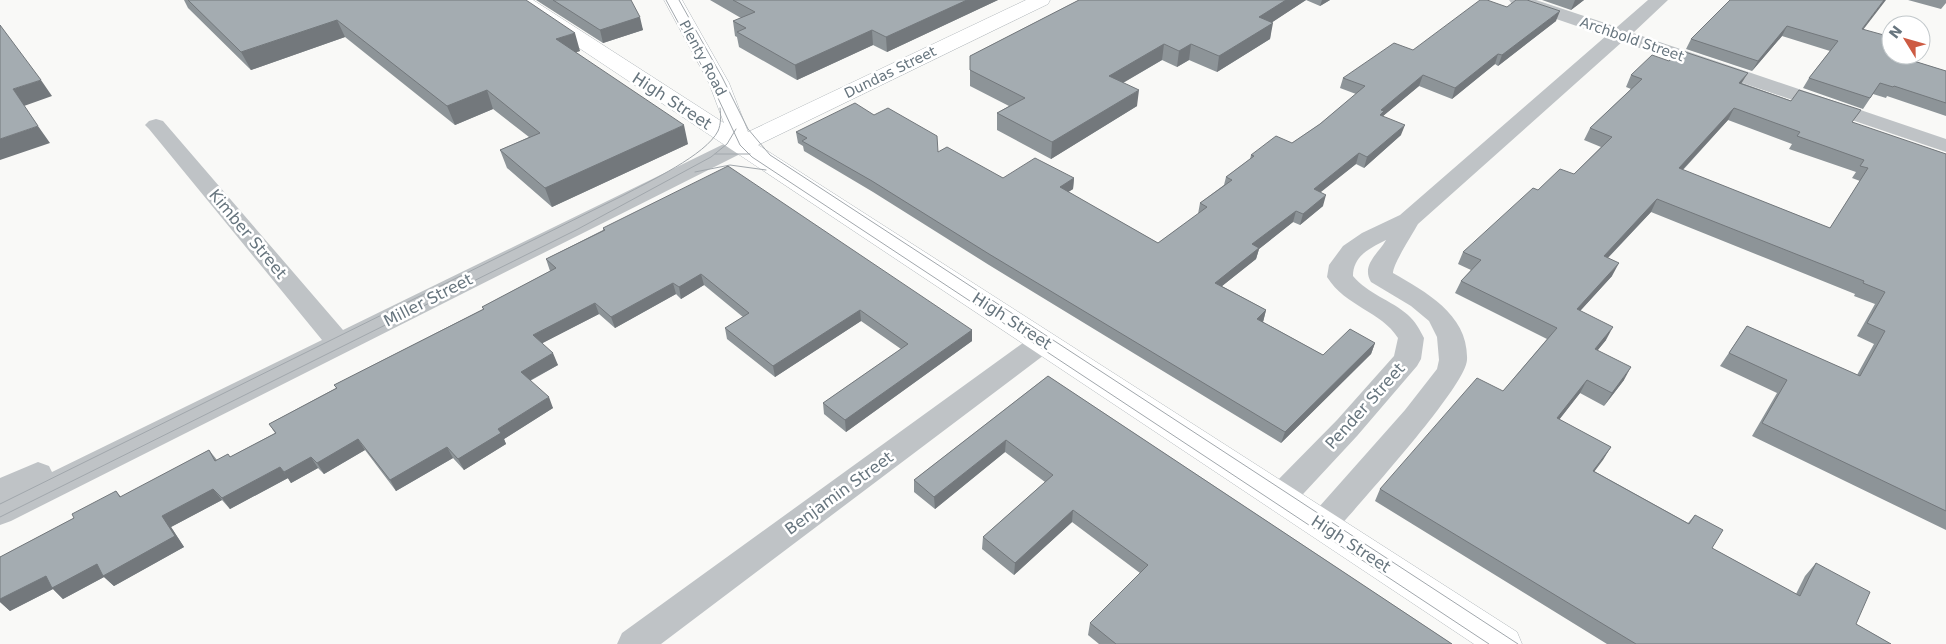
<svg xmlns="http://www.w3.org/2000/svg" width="1946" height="644" viewBox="0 0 1946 644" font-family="'DejaVu Sans',sans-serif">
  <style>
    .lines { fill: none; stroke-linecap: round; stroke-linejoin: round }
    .secondary-casing { stroke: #b1b7bb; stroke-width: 1 }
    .street { fill: #bfc3c6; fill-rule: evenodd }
    .secondary { fill: #fff; fill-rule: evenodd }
    .tram { stroke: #a1a7ac; stroke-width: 1 }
    .wall { fill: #8d9498; fill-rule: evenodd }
    .shaded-wall { fill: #73787c }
    .building { fill: #a4acb1; stroke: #73787c; fill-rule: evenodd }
    .labels { text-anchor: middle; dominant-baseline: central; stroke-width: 5; stroke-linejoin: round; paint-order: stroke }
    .far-street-label { font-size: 14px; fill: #67757e; stroke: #fff }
    .street-label { font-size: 16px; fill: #67757e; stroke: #fff }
  </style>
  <rect width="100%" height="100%" fill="#f9f9f7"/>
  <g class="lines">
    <defs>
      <path id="secondary" d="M511,0H533L724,123L709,83L664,0H682L729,83L748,132L1026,0H1050L1048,4L758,145L1517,632L1522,644H1474L513,4Z"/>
    </defs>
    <!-- secondary casing -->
    <use href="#secondary" class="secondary-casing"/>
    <!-- street -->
    <path class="street" d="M1509,0H1536L1617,27L1648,0H1668L1633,33L1946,139V152L1622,42L1418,224C1412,235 1393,264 1393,273C1426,292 1469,315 1467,360C1465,388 1357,506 1333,534L1322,538L1311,534L1306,525L1311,516L1405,410L1437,369L1439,360L1437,337L1429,321L1411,306L1371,282C1361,265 1378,254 1386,240C1370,248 1353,256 1353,276C1368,294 1391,300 1408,315C1415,321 1420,330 1424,338L1421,359L1417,366L1357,436L1291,507L1280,510L1269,507L1265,498L1269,489L1337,420L1394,356L1398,338C1381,311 1346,307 1327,277L1329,265L1343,246L1362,233L1400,215L1606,36L1512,4Z
      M156,119L163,121L343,330L732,140L740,139L748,140L751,145L748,150L11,521L0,525V478L38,462L49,466L52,472L322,340L149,129L145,125L149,121Z
      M1043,333L1052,335L1056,342L1052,349L661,644H617L622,633L1034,335Z"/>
    <!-- secondary -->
    <use href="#secondary" class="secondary"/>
    <!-- tram -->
    <path class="tram" d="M666,0L710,81L740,145L752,157L1489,644
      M679,0L722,77L748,129L770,155L1518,644
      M715,154H750
      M695,172L730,165L766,170
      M0,504L624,195C648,182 706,155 718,131C721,124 721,116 720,108
      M0,517L578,229L711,157L727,144L736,129"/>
  </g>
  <!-- wall -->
  <path class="wall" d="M184,0H526L580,51L576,52L688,144L552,207L507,168L500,150L529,137L493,109L455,125L345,37L251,70L188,8Z
    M536,0H631L643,30L603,43Z
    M710,0H998L887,52L873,45L797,80L739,47L737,37L735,36L733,21L741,18Z
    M1079,0H1330L1320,6L1306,0L1272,22L1270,39L1217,72L1189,60L1177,67L1162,60L1123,83L1137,106L1051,159L997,130V113L1009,106L970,86V56Z
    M1542,0H1584L1571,10Z
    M1730,0L1864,29L1904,58L1946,71V116L1887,96L1886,98L1873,94L1863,109L1803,88L1809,78L1830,51L1782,36L1752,71L1686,49L1691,39Z
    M1908,0H1946V3L1941,9Z
    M1507,7L1556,21L1498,66L1495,64L1452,99L1419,86L1383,116L1401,135L1364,168L1356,164L1320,192L1323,206L1300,225L1293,222L1259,249L1256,259L1222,286L1266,310L1263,322L1323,355L1375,343L1371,354L1281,443L989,265L873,192L804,151L803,146L798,143L796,132L938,152L1003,178H1074L1073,189L1068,192L1158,243L1198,214L1200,203L1224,185L1226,177L1250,159L1251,155L1292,143L1320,124L1356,94L1340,88L1343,78L1413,50Z
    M1631,75L1742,83L1853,123L1946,154V530L1752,436L1777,393L1720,366L1747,326L1857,375L1874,344L1857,336L1875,304L1854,296L1855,294L1651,212L1608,258L1612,276L1580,311L1606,340L1597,351L1624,380L1604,406L1580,393L1559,420L1611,447L1594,471L1688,523L1695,515L1712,548L1796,594L1805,576L1816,563L1856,624L1891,644H1607L1375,501L1380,489L1503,391L1547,339L1455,293L1461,281L1471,270L1458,264L1463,252L1538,190L1574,174L1601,147L1584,140L1590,128L1631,89L1626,87ZM1728,120L1792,144L1789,149L1856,172L1852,178L1860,181L1830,228L1683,170Z
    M603,228L972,330V341L846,432L824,414L823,403L901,349L861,321L775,377L727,339L725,328L743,317L704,285L681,299L676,294L615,328L599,314L542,343L558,365L530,381L553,408L504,439L506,444L464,470L453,458L396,491L365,450L324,474L318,468L291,483L288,478L230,509L222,500L171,527L184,547L114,586L104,577L63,599L53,589L10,611L0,602V557L74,518L116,491L121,497L209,450L217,460L230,457L275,433L269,424L336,388L334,385L483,309L482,307L550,271L546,259L603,230Z
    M1048,376L1452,644H1099L1088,635L1090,623L1140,573L1072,522L1014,575L982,549L983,537L1045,482L1005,452L935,509L914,492V480Z"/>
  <!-- shaded-wall -->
  <path class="shaded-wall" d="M967,0H998L887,52L886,37Z
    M1286,0H1306L1256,33L1259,17Z
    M1322,0H1330L1320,6Z
    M1575,0H1584L1571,10Z
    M1884,0H1886L1856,39L1862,29Z
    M1560,11L1556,21L1498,66L1502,55Z
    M640,17L643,30L603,43L600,30Z
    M337,20L345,37L251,70L241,52Z
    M1273,23L1270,39L1217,72L1219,56Z
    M1787,26L1782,36L1752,71L1758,61Z
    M872,30L873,45L797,80L795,65Z
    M575,33L580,51L562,57L556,39Z
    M1164,44L1162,60L1107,92L1109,76Z
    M1191,44L1189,60L1177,67L1179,51Z
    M1498,54L1495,64L1452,99L1455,88Z
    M1748,73L1741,84L1739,83Z
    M1423,75L1419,86L1383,116L1377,126L1381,110Z
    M41,80L52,96L24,106L13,89Z
    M487,90L493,109L455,125L447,106Z
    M1139,90L1137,106L1051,159L1052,142Z
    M1734,108L1728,120L1673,180L1679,168Z
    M684,125L688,144L552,207L545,188Z
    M1405,125L1401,135L1364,168L1367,157Z
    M38,126L50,143L0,160V139Z
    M1359,153L1356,164L1311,200L1314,189Z
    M1074,178L1073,189L1059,198L1060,187Z
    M1326,195L1323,206L1300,225L1303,214Z
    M1657,199L1651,212L1597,269L1604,256Z
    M1296,211L1293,222L1259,249L1256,259L1212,294L1215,283L1252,244Z
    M1619,263L1612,276L1570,322L1577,309Z
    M701,274L704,285L681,299L679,287Z
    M673,283L676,294L615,328L611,317Z
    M595,303L599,314L537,346L533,335Z
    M860,310L861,321L775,377L773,366Z
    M1266,310L1263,322L1254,330L1257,319Z
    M1613,327L1606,340L1588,362L1595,349Z
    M972,330V341L846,432L845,420Z
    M1375,343L1371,354L1281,443L1285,432Z
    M553,353L558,365L525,383L521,372Z
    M1631,367L1624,380L1604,406L1612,393Z
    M1587,380L1580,393L1550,431L1557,418Z
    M549,397L553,408L504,439L506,444L464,470L458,459L498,429Z
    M358,439L365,450L324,474L317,463Z
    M1006,440L1005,452L935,509L934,497Z
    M447,447L453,458L396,491L390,480Z
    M1611,447L1603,460L1585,484L1593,471Z
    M311,457L318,468L291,483L284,472Z
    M280,467L288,478L230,509L222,498Z
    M213,489L222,500L171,527L184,547L114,586L104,577L63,599L53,589L10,611L0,602V599L46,576L97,564L162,516Z
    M1073,510L1072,522L1014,575L1015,563Z"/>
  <!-- building -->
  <path class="building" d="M188,0H526L575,33L556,39L684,125L545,188L500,150L540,133L487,90L447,106L337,20L241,52Z
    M553,0H631L640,17L600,30Z
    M733,0H967L886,37L872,30L795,65L737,32L746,28L733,21L755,12Z
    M1079,0H1286L1259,17L1273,23L1219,56L1191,44L1179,51L1164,44L1109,76L1139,90L1052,142L997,113L1025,98L970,70V56Z
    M1480,0H1487L1507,7L1516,0H1527L1560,11L1502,55L1498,54L1455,88L1423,75L1381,110L1384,111L1380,115L1405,125L1367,157L1359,153L1314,189L1326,195L1303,214L1296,211L1252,244L1259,248L1215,283L1266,310L1257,319L1323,355L1350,329L1375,343L1285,432L989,254L872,181L802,141L807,138L796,132L855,103L874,115L888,108L937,136L938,152L947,147L1003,178L1035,158L1074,178L1060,187L1158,243L1207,207L1200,203L1232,180L1226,177L1254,156L1251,155L1276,136L1292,143L1320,124L1365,86L1343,78L1394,43L1413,50Z
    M1730,0H1884L1862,29L1891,37V55H1906L1904,58L1946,71V103L1894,86L1893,87L1880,83L1870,98L1809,78L1838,41L1787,26L1758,61L1691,39Z
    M0,25L41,80L13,89L38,126L0,139Z
    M1679,50L1748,73L1739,83L1791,101L1799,90L1861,110L1852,122L1946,154V511L1762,423L1787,380L1729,353L1747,326L1860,376L1885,331L1867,323L1885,292L1863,283L1864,281L1657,199L1604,256L1619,263L1577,309L1613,327L1595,349L1631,367L1612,393L1587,380L1557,418L1611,447L1593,471L1689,524L1695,515L1723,530L1712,548L1800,596L1816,563L1870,592L1856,624L1891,644H1636L1380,489L1477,378L1503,391L1557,328L1461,281L1481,260L1463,252L1533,188L1538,190L1560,169L1574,174L1612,137L1590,128L1642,79L1631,75L1652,55L1669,61ZM1734,108L1800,132L1797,136L1864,160L1860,166L1868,168L1830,228L1679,168Z
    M728,166L972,330L845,420L823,403L908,344L860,310L773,366L725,328L749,313L701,274L679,287L673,283L611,317L595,303L533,335L553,353L521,372L549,397L498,429L501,433L458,459L447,447L390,480L358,439L317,463L311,457L284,472L280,467L222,498L213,489L162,516L175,536L103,576L97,564L52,588L46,576L0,599V557L74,518L72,514L116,491L120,497L209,450L215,461L228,454L230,457L276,433L269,424L337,388L334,385L484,309L482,307L556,268L546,259L605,230L603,228Z
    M1048,376L1452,644H1116L1090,623L1148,565L1073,510L1015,563L983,537L1053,475L1006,440L934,497L914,480Z"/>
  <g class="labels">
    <!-- far-street labels -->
    <g class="far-street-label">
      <text transform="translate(1632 39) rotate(19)">Archbold Street</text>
      <text transform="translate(703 58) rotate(62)">Plenty Road</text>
      <text transform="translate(890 72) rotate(-26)">Dundas Street</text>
    </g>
    <!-- street labels -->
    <g class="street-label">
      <text transform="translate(672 101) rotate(33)">High Street</text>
      <text transform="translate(248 234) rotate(50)">Kimber Street</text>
      <text transform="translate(428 300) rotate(-27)">Miller Street</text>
      <text transform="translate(1012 321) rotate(33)">High Street</text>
      <text transform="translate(1365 406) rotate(-48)">Pender Street</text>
      <text transform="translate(839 493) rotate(-36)">Benjamin Street</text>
      <text transform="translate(1351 544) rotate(33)">High Street</text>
    </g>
  </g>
  <!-- north arrow -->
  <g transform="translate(1906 40) rotate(307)"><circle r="24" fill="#ffffff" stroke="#c2c8cb"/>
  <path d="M0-4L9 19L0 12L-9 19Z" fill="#cd5b43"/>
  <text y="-8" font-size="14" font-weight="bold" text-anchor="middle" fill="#67757e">N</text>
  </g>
</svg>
